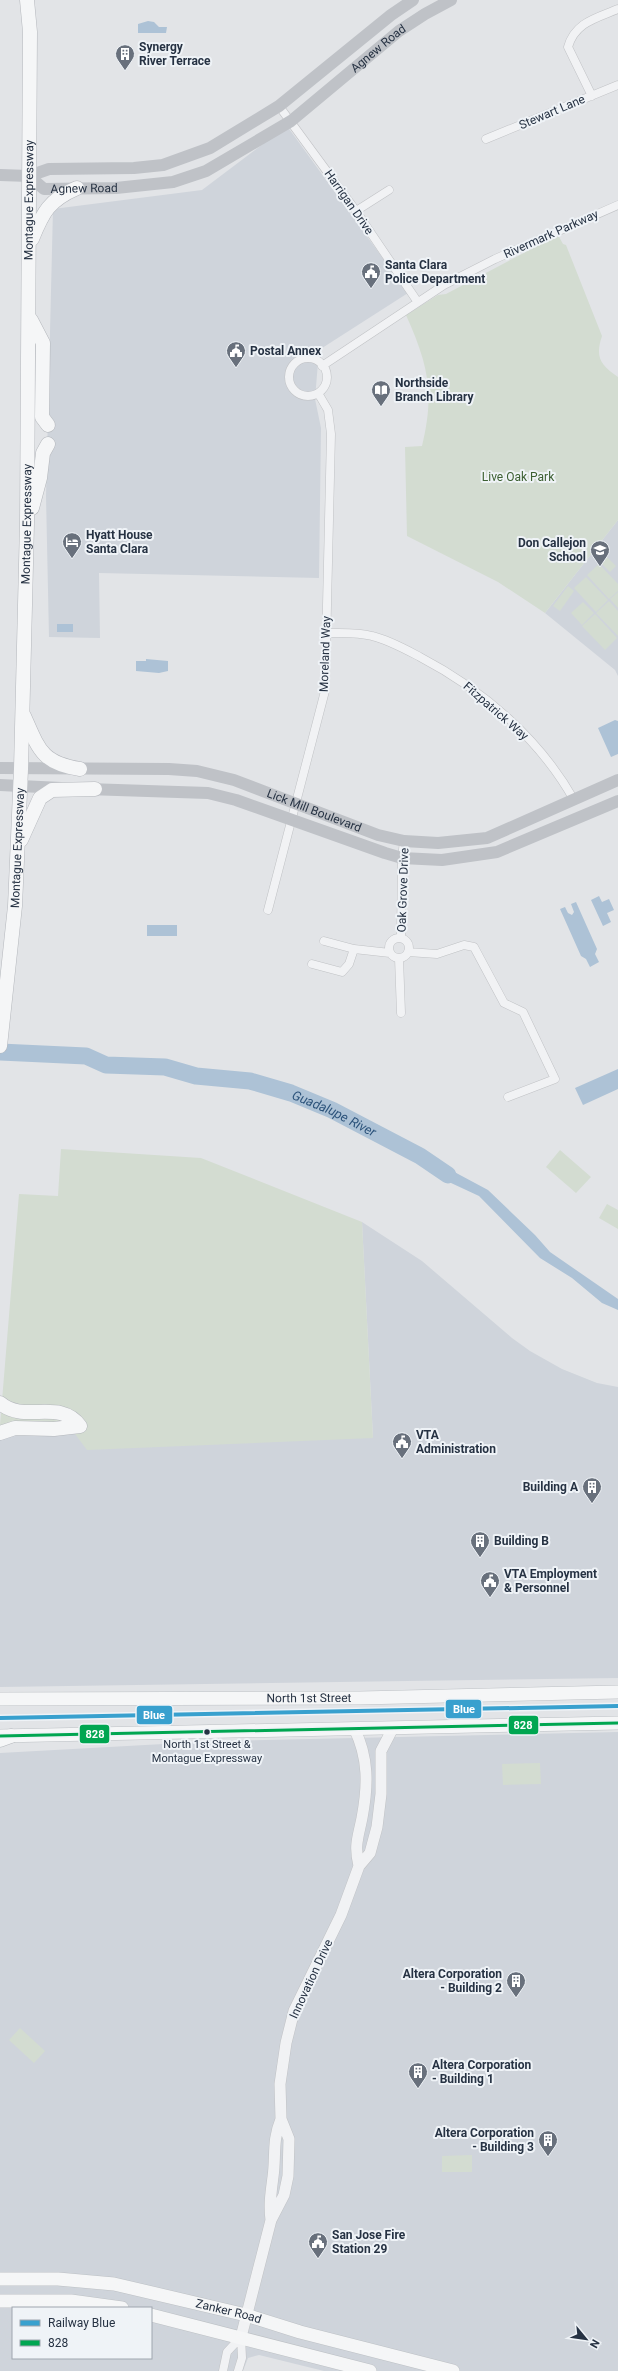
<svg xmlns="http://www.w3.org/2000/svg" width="618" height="2371" viewBox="0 0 618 2371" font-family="Roboto,sans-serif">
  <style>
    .built { fill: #cfd4db; fill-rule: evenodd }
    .green { fill: #d3dcd1 }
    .water { fill: #adc2d6 }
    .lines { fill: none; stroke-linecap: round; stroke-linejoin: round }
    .river { stroke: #adc2d6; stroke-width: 17 }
    .minor-casing { stroke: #c0c2c5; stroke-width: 9 }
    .tertiary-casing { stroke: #c0c2c5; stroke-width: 12 }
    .primary-casing { stroke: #bdc1c5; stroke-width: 14 }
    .trunk-casing { stroke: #b4b7bc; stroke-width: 15 }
    .minor { stroke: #f1f2f4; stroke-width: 8 }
    .tertiary { stroke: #f1f2f4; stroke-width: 11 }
    .secondary { stroke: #bfc2c7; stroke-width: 12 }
    .primary { stroke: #f5f6f7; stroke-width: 13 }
    .trunk { stroke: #f5f6f7; stroke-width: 14 }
    .bus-1-casing { stroke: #eff3f7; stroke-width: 6 }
    .bus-1 { stroke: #00a651; stroke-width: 3 }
    .rail-1-casing { stroke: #eff3f7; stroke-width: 7 }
    .rail-1 { stroke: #38a0ce; stroke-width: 4 }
    .bus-dot { fill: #263243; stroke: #eff3f7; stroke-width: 1.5 }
    .labels { text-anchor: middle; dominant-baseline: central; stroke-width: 4; stroke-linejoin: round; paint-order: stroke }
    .bus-label { font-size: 11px; fill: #263243; stroke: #eff3f7 }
    .poi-label { font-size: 12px; font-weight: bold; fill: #263243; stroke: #eff3f7; text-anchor: start }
    .street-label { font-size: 12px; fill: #263243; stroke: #eff3f7 }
    .park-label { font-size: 12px; fill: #3d6032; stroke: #eff3f7 }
    .water-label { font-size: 13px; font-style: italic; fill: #2c537b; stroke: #eff3f7 }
    .line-badge { stroke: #eff3f7; stroke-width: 1.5 }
    .badge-label { font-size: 11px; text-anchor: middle; font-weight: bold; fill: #fff }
  </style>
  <rect width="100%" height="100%" fill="#e2e4e7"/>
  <!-- built -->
  <path class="built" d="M287,126L408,293L319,350L315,399L321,428L319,578L99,573L100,638L49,637L46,496L53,209L202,190Z
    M618,520V676L615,670L545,613Z
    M362,1222L422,1261L512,1338L530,1351L562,1369L597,1383L618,1387V1678L0,1687V1425L72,1430L373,1438Z
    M618,1732V2371H324L259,2355L248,2358L243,2371H0V1753L218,1741ZM13,2308H151V2358H13Z"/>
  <!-- green -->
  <path class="green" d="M558,235L563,244L566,245L602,336C595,357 600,365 618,377V520L545,613L498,582L407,536L405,447L422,446C435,393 428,364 406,315L438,295L446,294Z
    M602,552L616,566L610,572L596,558Z
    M599,564L618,584V591L609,599L587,575Z
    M586,577L608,600L596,612L574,588Z
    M568,586L574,591L560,611L553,606Z
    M618,592V608L610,599Z
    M609,601L618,611V636L596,613Z
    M583,602L594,613L582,625L571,613Z
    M595,614L617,638L605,650L582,626Z
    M61,1149L201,1158L362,1222L373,1438L87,1450L72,1430L0,1425L19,1194L58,1196Z
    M560,1150L591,1177L576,1193L546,1167Z
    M607,1204L618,1210V1229L599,1218Z
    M540,1763L541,1784L503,1785L502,1764Z
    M20,2028L45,2051L34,2063L9,2040Z
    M472,2155V2172H442V2156Z"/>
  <!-- water -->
  <path class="water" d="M148,21L154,22L159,27H167L166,33H138V24Z
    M57,624H73V632H57Z
    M146,659L168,661V671L159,673L136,671V661H146Z
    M615,720L618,721V754L611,757L598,728Z
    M599,896L602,902L609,899L614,910L607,913L611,922L603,926L591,900Z
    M576,902L597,949L595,954L599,962L590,967L586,959L581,956L560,909L565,907L568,913L572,915L574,912L571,904Z
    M147,925H177V936H147Z
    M618,1069V1089L583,1105L575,1088Z
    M432,1160L488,1190L535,1235L550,1252L618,1299V1310L602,1303L572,1278L540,1258L479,1196L436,1176L426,1163Z"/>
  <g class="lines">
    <!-- river -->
    <path class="river" id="s1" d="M0,1052L86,1056L106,1065L165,1067L196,1076L250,1081L291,1093L332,1110L420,1156L448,1175"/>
    <defs>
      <path id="minor" d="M592,96L568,47C575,22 597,18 618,9
        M279,106L356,211L417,301
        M486,139L618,85
        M356,211L389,190
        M289 377a19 19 0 1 1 38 0a19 19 0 1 1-38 0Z
        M322,366L444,285L495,259L618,205
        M327,633C342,633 358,632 372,636C389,640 405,649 420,657C483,690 539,738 574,800
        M268,910L325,691L331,434L328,410L318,393
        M389 948a10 10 0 1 1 20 0a10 10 0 1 1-20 0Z
        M401,938L402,858L404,841
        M324,941L354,949L390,953
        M408,952L437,954L464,945L474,947L504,1003L523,1012L555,1079L508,1097
        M399,958L401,1013
        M312,964L342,972L349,964L354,949
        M223,2371L227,2352L241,2337
        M238,2371L242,2358L241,2337"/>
      <path id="tertiary" d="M354,1728C369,1758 368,1786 362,1818C358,1838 354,1845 359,1866
        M271,2220C269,2204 271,2192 273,2177C276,2155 272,2141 281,2119
        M241,2337L271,2220L284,2195L288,2176L289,2139L281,2119L280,2084L286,2043L294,2011L341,1915L359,1866L370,1853L377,1827L381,1794V1751L393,1728"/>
      <g id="primary">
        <path id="s4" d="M0,1699L360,1698L618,1692"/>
        <path d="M0,1736L618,1723"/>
        <path id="s5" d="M0,2279H58L114,2284L246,2315L300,2332L453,2371"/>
        <path d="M0,2301H71L122,2308"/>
        <path d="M151,2315L370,2371"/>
      </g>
      <g id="trunk">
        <path d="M32,239C43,212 49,200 77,188"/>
        <path d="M31,320L43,343L42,417L48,425"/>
        <path d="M32,508L40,478L43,453L48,444"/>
        <path d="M24,716C39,750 42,763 80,769"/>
        <path d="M21,840L40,798L52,790L95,789"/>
        <path id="s6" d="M0,1046L15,906L21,769L27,523L30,32L27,0"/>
        <path d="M0,1403C24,1424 60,1398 80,1426L54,1429L15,1428L0,1433"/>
        <path d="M0,1740L11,1736"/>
      </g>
    </defs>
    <!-- minor casing -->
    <use href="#minor" class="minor-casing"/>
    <!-- tertiary casing -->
    <use href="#tertiary" class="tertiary-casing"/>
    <!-- primary casing -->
    <use href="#primary" class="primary-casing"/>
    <!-- trunk casing -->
    <use href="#trunk" class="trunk-casing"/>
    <!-- minor -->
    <use href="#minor" class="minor"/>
    <!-- tertiary -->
    <use href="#tertiary" class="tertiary"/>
    <!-- secondary -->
    <g class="secondary">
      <path d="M0,175L29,176L49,169L134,168L163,165L210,148L279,106L391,15L413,0"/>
      <path id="s2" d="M29,176L44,189L116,188L173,182L206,171L291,121L399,31L425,14L451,0"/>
      <path id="s3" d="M0,768L169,769L197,771L234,780L378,835L404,841L438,843L487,838L618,780"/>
      <path d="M0,785L61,788"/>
      <path d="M87,789L208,793L236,800L385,853L402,858L442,860L497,852L618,801"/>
    </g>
    <!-- primary -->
    <use href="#primary" class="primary"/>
    <!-- trunk -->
    <use href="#trunk" class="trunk"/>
    <defs>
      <path id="bus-1" d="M0,1736L618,1723"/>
    </defs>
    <!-- bus-1 casing -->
    <use href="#bus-1" class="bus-1-casing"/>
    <!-- bus-1 -->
    <use href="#bus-1" class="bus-1"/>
    <defs>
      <path id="rail-1" d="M0,1718L618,1706"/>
    </defs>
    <!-- rail-1 casing -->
    <use href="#rail-1" class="rail-1-casing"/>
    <!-- rail-1 -->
    <use href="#rail-1" class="rail-1"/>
  </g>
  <!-- icons -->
  <defs>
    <symbol id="building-pin" viewBox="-11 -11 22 30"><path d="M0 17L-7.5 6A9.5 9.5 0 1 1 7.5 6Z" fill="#68707c" stroke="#eff3f7"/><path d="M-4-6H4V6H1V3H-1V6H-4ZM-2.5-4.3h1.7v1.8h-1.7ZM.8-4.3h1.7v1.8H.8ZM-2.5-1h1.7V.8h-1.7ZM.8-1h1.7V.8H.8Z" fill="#fff"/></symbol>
    <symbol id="civic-pin" viewBox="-11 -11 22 30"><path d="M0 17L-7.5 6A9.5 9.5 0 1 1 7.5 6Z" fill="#68707c" stroke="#eff3f7"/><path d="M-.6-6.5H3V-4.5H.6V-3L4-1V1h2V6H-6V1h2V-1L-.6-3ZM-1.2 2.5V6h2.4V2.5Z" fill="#fff"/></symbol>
    <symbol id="library-pin" viewBox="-11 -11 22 30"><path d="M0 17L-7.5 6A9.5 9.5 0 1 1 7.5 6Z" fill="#68707c" stroke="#eff3f7"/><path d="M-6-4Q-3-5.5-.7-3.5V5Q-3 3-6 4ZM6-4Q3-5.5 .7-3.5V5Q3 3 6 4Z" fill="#fff"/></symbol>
    <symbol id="hotel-pin" viewBox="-11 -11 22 30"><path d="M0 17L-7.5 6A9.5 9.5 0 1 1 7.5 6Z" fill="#68707c" stroke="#eff3f7"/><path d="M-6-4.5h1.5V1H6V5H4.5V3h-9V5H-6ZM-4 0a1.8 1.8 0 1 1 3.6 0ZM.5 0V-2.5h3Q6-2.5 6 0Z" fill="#fff"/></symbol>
    <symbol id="school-pin" viewBox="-11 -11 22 30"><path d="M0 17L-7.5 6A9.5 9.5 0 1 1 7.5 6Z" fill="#68707c" stroke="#eff3f7"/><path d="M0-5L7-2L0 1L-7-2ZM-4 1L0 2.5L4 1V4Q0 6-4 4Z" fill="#fff"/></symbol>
  </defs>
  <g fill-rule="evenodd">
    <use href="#building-pin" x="114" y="43" width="22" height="30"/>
    <use href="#civic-pin" x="360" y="261" width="22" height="30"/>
    <use href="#civic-pin" x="225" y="340" width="22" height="30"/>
    <use href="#library-pin" x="370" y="379" width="22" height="30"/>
    <use href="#hotel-pin" x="61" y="531" width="22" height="30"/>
    <use href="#school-pin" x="589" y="539" width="22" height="30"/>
    <use href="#civic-pin" x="391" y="1431" width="22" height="30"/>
    <use href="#building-pin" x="581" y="1476" width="22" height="30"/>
    <use href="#building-pin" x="469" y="1530" width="22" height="30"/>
    <use href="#civic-pin" x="479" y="1570" width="22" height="30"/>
    <use href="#building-pin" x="505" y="1970" width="22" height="30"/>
    <use href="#building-pin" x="407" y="2061" width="22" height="30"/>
    <use href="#building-pin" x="537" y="2129" width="22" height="30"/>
    <use href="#civic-pin" x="307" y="2231" width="22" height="30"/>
  </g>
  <!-- markers -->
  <circle class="bus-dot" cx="207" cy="1732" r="3.5"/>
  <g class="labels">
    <!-- bus labels -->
    <g class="bus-label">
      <text x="207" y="1744">North 1st Street &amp;<tspan x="207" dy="14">Montague Expressway</tspan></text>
    </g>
    <!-- poi labels -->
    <g class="poi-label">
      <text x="139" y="47">Synergy<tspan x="139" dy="14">River Terrace</tspan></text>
      <text x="385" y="265">Santa Clara<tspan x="385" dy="14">Police Department</tspan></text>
      <text x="250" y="351">Postal Annex</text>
      <text x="395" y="383">Northside<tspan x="395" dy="14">Branch Library</tspan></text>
      <text x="86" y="535">Hyatt House<tspan x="86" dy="14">Santa Clara</tspan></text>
      <text x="586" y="543" text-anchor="end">Don Callejon<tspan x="586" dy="14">School</tspan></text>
      <text x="416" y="1435">VTA<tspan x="416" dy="14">Administration</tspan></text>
      <text x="578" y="1487" text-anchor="end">Building A</text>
      <text x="494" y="1541">Building B</text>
      <text x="504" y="1574">VTA Employment<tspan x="504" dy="14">&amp; Personnel</tspan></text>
      <text x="502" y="1974" text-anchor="end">Altera Corporation<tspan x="502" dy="14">- Building 2</tspan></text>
      <text x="432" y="2065">Altera Corporation<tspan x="432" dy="14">- Building 1</tspan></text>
      <text x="534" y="2133" text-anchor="end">Altera Corporation<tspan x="534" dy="14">- Building 3</tspan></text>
      <text x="332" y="2235">San Jose Fire<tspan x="332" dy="14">Station 29</tspan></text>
    </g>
    <!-- street labels -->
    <g class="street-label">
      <text stroke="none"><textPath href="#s2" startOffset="396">Agnew Road</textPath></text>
      <text transform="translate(552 112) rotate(-23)">Stewart Lane</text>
      <text stroke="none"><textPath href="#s2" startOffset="60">Agnew Road</textPath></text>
      <text stroke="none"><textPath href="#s6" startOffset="847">Montague Expressway</textPath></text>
      <text transform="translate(349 202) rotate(55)">Harrigan Drive</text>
      <text transform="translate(551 234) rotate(-24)">Rivermark Parkway</text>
      <text stroke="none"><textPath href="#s6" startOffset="523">Montague Expressway</textPath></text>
      <text transform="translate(325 654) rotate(-88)">Moreland Way</text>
      <text transform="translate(496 711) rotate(41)">Fitzpatrick Way</text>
      <text stroke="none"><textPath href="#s3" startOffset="321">Lick Mill Boulevard</textPath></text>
      <text stroke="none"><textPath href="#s6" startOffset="199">Montague Expressway</textPath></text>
      <text transform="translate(403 890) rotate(-88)">Oak Grove Drive</text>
      <text stroke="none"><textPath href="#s4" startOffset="309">North 1st Street</textPath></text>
      <text transform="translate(311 1979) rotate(-65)">Innovation Drive</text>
      <text stroke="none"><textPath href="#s5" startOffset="232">Zanker Road</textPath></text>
    </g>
    <!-- park labels -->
    <g class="park-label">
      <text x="518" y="477">Live Oak Park</text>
    </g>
    <!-- water labels -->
    <g class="water-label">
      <text stroke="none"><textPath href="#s1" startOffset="344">Guadalupe River</textPath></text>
    </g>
  </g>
  <g class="line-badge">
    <rect x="445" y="1699" width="37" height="20" rx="4" fill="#38a0ce"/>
    <rect x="136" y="1705" width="37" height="20" rx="4" fill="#38a0ce"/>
    <rect x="508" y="1715" width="31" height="20" rx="4" fill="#00a651"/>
    <rect x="79" y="1724" width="31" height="20" rx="4" fill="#00a651"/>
  </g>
  <g class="badge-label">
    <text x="464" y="1713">Blue</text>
    <text x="154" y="1719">Blue</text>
    <text x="523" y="1729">828</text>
    <text x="95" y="1738">828</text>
  </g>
  <!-- legend -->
  <rect x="12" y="2307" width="140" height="52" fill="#eff3f7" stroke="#9fa6af"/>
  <rect x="20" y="2320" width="20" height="6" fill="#38a0ce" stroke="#9fa6af"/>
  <text x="48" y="2327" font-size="12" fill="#263243">Railway Blue</text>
  <rect x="20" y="2340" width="20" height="6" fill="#00a651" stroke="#9fa6af"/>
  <text x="48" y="2347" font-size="12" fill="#263243">828</text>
  <!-- north arrow -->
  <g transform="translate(586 2339) rotate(119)" stroke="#eff3f7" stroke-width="3" paint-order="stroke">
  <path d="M0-3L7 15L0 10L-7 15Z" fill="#263243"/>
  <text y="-6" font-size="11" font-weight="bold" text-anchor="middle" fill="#263243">N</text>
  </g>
</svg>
